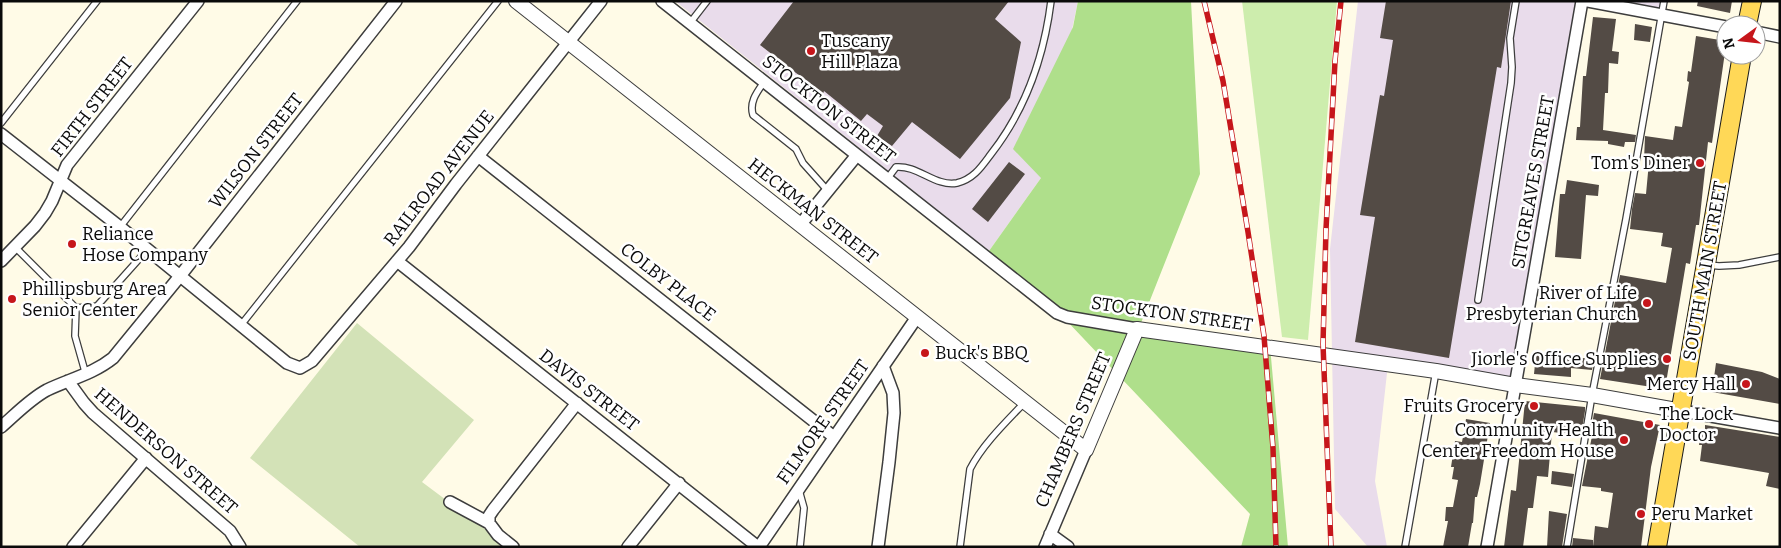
<svg xmlns="http://www.w3.org/2000/svg" width="1781" height="548" viewBox="0 0 1781 548" font-family="Bitter,serif">
  <style>
    .industrial { fill: #e9dceb }
    .green { fill: #cdedad }
    .forest { fill: #afdf8b }
    .cemetery { fill: #d3e2b7 }
    .building { fill: #534b45 }
    .lines { fill: none; stroke-linecap: round; stroke-linejoin: round }
    .service-casing { stroke: #3d3d3d; stroke-width: 8 }
    .minor-casing { stroke: #3d3d3d; stroke-width: 14 }
    .tertiary-casing { stroke: #3d3d3d; stroke-width: 16 }
    .primary-casing { stroke: #1b1b1b; stroke-width: 20 }
    .service { stroke: #fff; stroke-width: 5.5 }
    .minor { stroke: #fff; stroke-width: 11 }
    .tertiary { stroke: #fff; stroke-width: 14 }
    .primary { stroke: #ffd857; stroke-width: 18 }
    .rail-casing { stroke: #c6161b; stroke-width: 5.5 }
    .rail { stroke: #fff; stroke-width: 4; stroke-dasharray: 11; stroke-linecap: butt }
    .poi-dot { fill: #c6161b; stroke: #fff; stroke-width: 2 }
    .labels { text-anchor: middle; dominant-baseline: central; stroke-width: 5; stroke-linejoin: round; paint-order: stroke }
    .poi-label { font-size: 18px; fill: #0a0a0a; stroke: #fff; text-anchor: start }
    .street-label { font-size: 18px; fill: #0a0a0a; stroke: #fff }
  </style>
  <rect width="100%" height="100%" fill="#fffbe7"/>
  <!-- industrial -->
  <path class="industrial" d="M675,1H1078L1041,178L989,251Z
    M1358,1H1585L1521,386L1388,364L1375,481L1387,547H1368L1335,509L1330,249Z
    M1596,1H1662L1660,13Z"/>
  <!-- green -->
  <path class="green" d="M1242,1H1337L1308,340L1282,337Z"/>
  <!-- forest -->
  <path class="forest" d="M1078,1H1191L1200,174L1139,328L1270,346L1288,547H1241L1250,514L1065,319L989,251L1041,178L1013,149L1073,27Z"/>
  <!-- cemetery -->
  <path class="cemetery" d="M357,323L474,420L422,482L509,547H360L250,458Z"/>
  <!-- building -->
  <path class="building" d="M794,1H1009L995,19L1021,42L1010,98L960,159L912,122L892,146L877,136L883,126L867,114L861,121L824,91L823,94L760,45Z
    M1386,1H1511L1501,68L1497,67L1449,358L1355,342L1375,217L1360,215L1380,95L1384,96L1393,40L1380,38Z
    M1698,1H1732L1730,13L1697,6Z
    M1593,17L1616,19L1612,51L1619,52L1618,64L1609,63L1608,93H1605L1603,130L1636,135L1635,142H1625L1624,147L1608,144V141L1576,140L1577,127H1580L1583,76H1586Z
    M1635,24L1652,27L1650,42L1634,40Z
    M1696,36L1726,41V45L1712,143L1708,142L1699,225H1696L1690,264L1686,263L1665,389L1600,379L1620,275L1666,283L1672,248L1661,246L1663,233L1630,229L1632,209L1635,193L1646,194L1649,162L1644,161L1645,136L1673,140L1675,126L1682,127L1689,82L1687,81L1688,71L1691,72Z
    M1009,162L1025,174L988,222L972,209Z
    M1567,180L1599,185L1598,196L1586,195L1581,259L1555,257L1560,194H1565Z
    M1536,354L1594,359L1592,370L1571,368V377L1534,374Z
    M1716,363L1762,372L1780,379V404L1712,392Z
    M1525,401L1585,407V411L1581,435L1552,432L1548,477L1537,476L1533,508H1528L1523,547H1504L1511,490L1516,491Z
    M1594,413L1660,425L1651,467L1641,547H1593L1595,526L1608,528L1613,493L1601,491V488L1582,486L1592,436H1590Z
    M1466,419L1490,423L1480,484L1477,497H1475L1473,523H1472L1468,547H1443L1448,521H1445L1446,507H1453L1458,480L1452,479L1454,467H1451L1455,441L1462,442Z
    M1705,425L1780,437V489L1766,486L1769,473L1700,461L1702,445H1699L1701,434H1705Z
    M1552,471L1574,474L1572,487L1551,484Z
    M1549,511L1567,514L1562,547H1547Z
    M1573,538L1593,540V547H1572Z"/>
  <g class="lines">
    <defs>
      <path id="service" d="M690,23L707,1
        M764,82C757,92 749,102 753,115L796,149L803,163L828,191
        M1,123L97,1
        M887,179L896,167C918,165 935,187 957,183C974,179 982,166 991,154C1026,109 1044,57 1051,1
        M120,227L297,1
        M15,247L76,308L75,336L86,375
        M1708,265L1719,266L1739,265L1780,257
        M1478,300L1511,83L1512,67L1510,38L1516,1
        M76,308L97,306L148,249
        M241,325L498,1
        M799,490L804,508L800,547
        M960,547L970,469C983,444 1006,422 1025,402
        M1405,547L1436,371
        M1567,547L1592,395L1626,219L1664,1"/>
      <path id="minor" d="M662,1L1057,313L1067,317L1137,329
        M1588,1L1726,27
        M1756,32L1780,37
        M1,134L120,227L287,363L300,368L312,361L409,247L456,184L601,1
        M478,156L834,437
        M800,225L857,155
        M1,261L35,226L45,213L52,201L67,165L198,1
        M397,261L758,547
        M68,381L84,403L93,413L230,531L240,547
        M1682,411L1780,428
        M1,427C15,415 30,399 47,390C70,379 93,374 113,358L180,276L396,1
        M450,502L489,523L498,535L513,547
        M489,523V516L493,510L577,403
        M1050,534L1068,547
        M73,547L146,458
        M628,547L679,483
        M759,547L917,317
        M878,547L889,462L894,413L893,393L883,366
        M1045,547L1086,450
        M1487,547L1582,1"/>
      <path id="tertiary" d="M516,1L1086,450L1137,329L1436,371L1515,385L1592,395L1682,411"/>
      <path id="primary" d="M1747,25L1752,1
        M1657,547L1742,55"/>
    </defs>
    <!-- service casing -->
    <use href="#service" class="service-casing"/>
    <!-- minor casing -->
    <use href="#minor" class="minor-casing"/>
    <!-- tertiary casing -->
    <use href="#tertiary" class="tertiary-casing"/>
    <!-- primary casing -->
    <use href="#primary" class="primary-casing"/>
    <!-- service -->
    <use href="#service" class="service"/>
    <!-- minor -->
    <use href="#minor" class="minor"/>
    <!-- tertiary -->
    <use href="#tertiary" class="tertiary"/>
    <!-- primary -->
    <use href="#primary" class="primary"/>
    <defs>
      <path id="rail" d="M1204,1L1223,81L1248,232L1264,336L1273,448L1276,547
        M1331,547L1323,344L1326,229L1335,61L1341,1"/>
    </defs>
    <!-- rail casing -->
    <use href="#rail" class="rail-casing"/>
    <!-- rail -->
    <use href="#rail" class="rail"/>
  </g>
  <!-- markers -->
  <g class="poi-dot">
    <circle cx="811" cy="51" r="5"/>
    <circle cx="1700" cy="163" r="5"/>
    <circle cx="72" cy="244" r="5"/>
    <circle cx="12" cy="299" r="5"/>
    <circle cx="1647" cy="303" r="5"/>
    <circle cx="925" cy="353" r="5"/>
    <circle cx="1667" cy="359" r="5"/>
    <circle cx="1746" cy="384" r="5"/>
    <circle cx="1534" cy="406" r="5"/>
    <circle cx="1649" cy="424" r="5"/>
    <circle cx="1624" cy="440" r="5"/>
    <circle cx="1641" cy="514" r="5"/>
  </g>
  <g class="labels">
    <!-- poi labels -->
    <g class="poi-label">
      <text x="821" y="41">Tuscany<tspan x="821" dy="21">Hill Plaza</tspan></text>
      <text x="1690" y="163" text-anchor="end">Tom's Diner</text>
      <text x="82" y="234">Reliance<tspan x="82" dy="21">Hose Company</tspan></text>
      <text x="22" y="289">Phillipsburg Area<tspan x="22" dy="21">Senior Center</tspan></text>
      <text x="1637" y="293" text-anchor="end">River of Life<tspan x="1637" dy="21">Presbyterian Church</tspan></text>
      <text x="935" y="353">Buck's BBQ</text>
      <text x="1657" y="359" text-anchor="end">Jiorle's Office Supplies</text>
      <text x="1736" y="384" text-anchor="end">Mercy Hall</text>
      <text x="1524" y="406" text-anchor="end">Fruits Grocery</text>
      <text x="1659" y="414">The Lock<tspan x="1659" dy="21">Doctor</tspan></text>
      <text x="1614" y="430" text-anchor="end">Community Health<tspan x="1614" dy="21">Center Freedom House</tspan></text>
      <text x="1651" y="514">Peru Market</text>
    </g>
    <!-- street labels -->
    <g class="street-label">
      <text transform="translate(92 107) rotate(-52)">FIRTH STREET</text>
      <text transform="translate(829 109) rotate(38)">STOCKTON STREET</text>
      <text transform="translate(256 151) rotate(-52)">WILSON STREET</text>
      <text transform="translate(439 178) rotate(-52)">RAILROAD AVENUE</text>
      <text transform="translate(1533 182) rotate(-80)">SITGREAVES STREET</text>
      <text transform="translate(813 211) rotate(38)">HECKMAN STREET</text>
      <text transform="translate(1705 271) rotate(-80)">SOUTH MAIN STREET</text>
      <text transform="translate(668 282) rotate(38)">COLBY PLACE</text>
      <text transform="translate(1172 314) rotate(8)">STOCKTON STREET</text>
      <text transform="translate(589 390) rotate(38)">DAVIS STREET</text>
      <text transform="translate(823 422) rotate(-55)">FILMORE STREET</text>
      <text transform="translate(1073 430) rotate(-67)">CHAMBERS STREET</text>
      <text transform="translate(166 451) rotate(41)">HENDERSON STREET</text>
    </g>
  </g>
  <!-- border -->
  <rect width="1781" height="548" fill="none" stroke="#0a0a0a" stroke-width="5"/>
  <!-- north arrow -->
  <g transform="translate(1741 40) rotate(255)"><circle r="24" fill="#ffffff" stroke="#9d9d9d"/>
  <path d="M0-4L9 19L0 12L-9 19Z" fill="#c6161b"/>
  <text y="-8" font-size="14" font-weight="bold" text-anchor="middle" fill="#0a0a0a">N</text>
  </g>
</svg>
